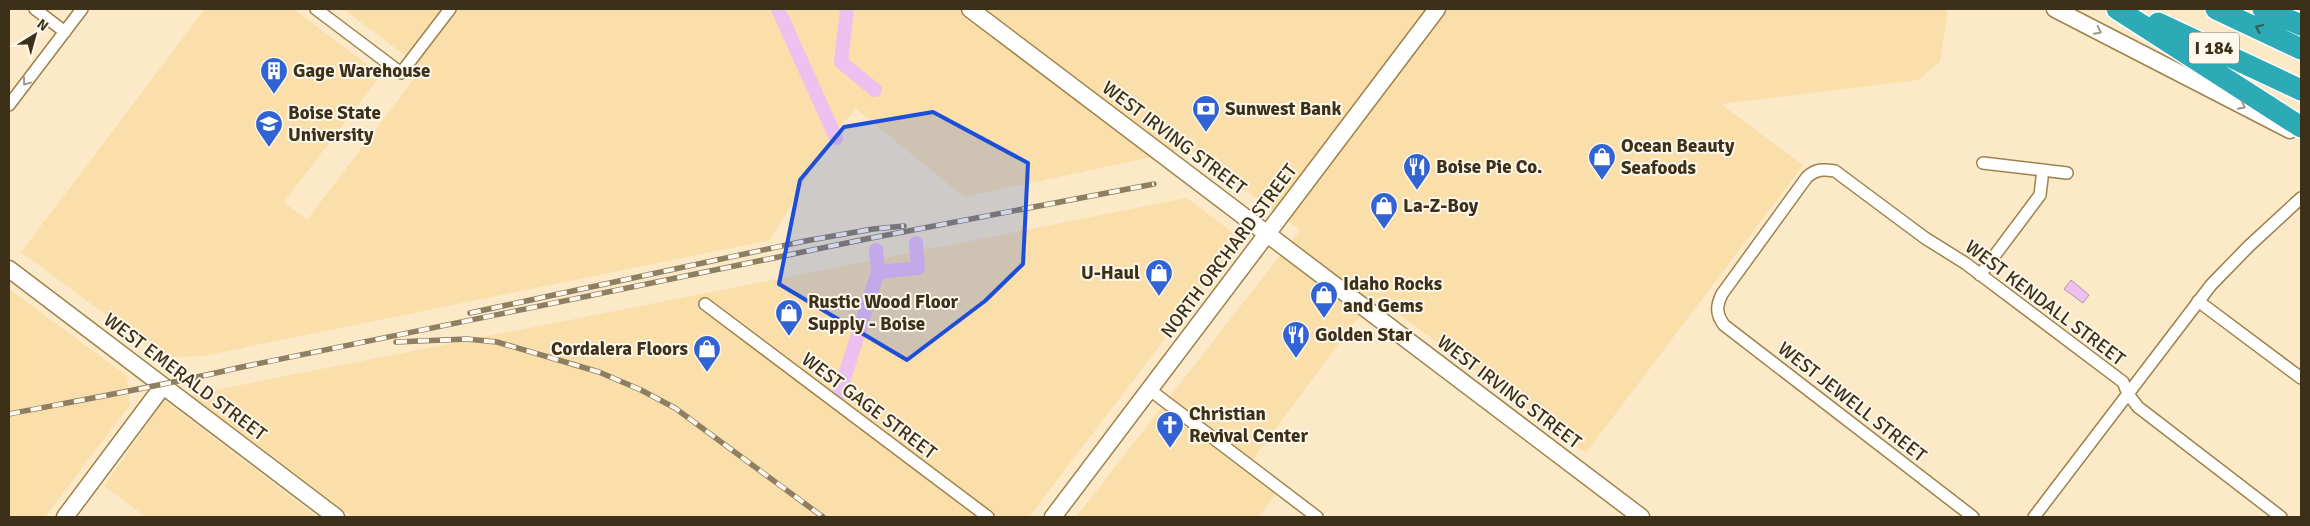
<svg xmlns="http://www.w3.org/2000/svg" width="2310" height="526" viewBox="0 0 2310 526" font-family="Signika,sans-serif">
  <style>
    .built { fill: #fadfab }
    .water { fill: #ecc0ef; stroke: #b795af }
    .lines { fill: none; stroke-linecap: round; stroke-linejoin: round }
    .canal { stroke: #ecc0ef; stroke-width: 14 }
    .street-casing { stroke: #9d824a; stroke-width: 14 }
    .secondary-casing { stroke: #9d824a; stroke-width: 19 }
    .highway-casing { stroke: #fff; stroke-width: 24 }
    .street { stroke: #fff; stroke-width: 11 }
    .secondary { stroke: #fff; stroke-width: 16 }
    .highway { stroke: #2cabb6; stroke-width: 21 }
    .rail-casing { stroke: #8e7f63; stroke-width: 5.5 }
    .rail { stroke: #fef8ec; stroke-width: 4; stroke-dasharray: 11; stroke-linecap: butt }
    .oneway { stroke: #365b50 }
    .oneway2 { stroke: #9e988c }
    .marked { fill: #1d4ed8; fill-opacity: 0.2; stroke: #1d4ed8; stroke-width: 4; stroke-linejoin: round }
    .labels { text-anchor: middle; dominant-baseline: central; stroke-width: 4; stroke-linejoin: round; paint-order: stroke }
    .shield { fill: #fef8ec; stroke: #766c58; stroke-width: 1 }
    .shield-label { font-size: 18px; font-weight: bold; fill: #3c3019 }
    .poi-label { font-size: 19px; font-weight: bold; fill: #3c3019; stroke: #fef8ec; text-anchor: start }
    .street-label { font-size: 19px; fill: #3c3019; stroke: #fef8ec }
  </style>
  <rect width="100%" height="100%" fill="#fbe9c7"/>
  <!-- built -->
  <path class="built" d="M205,9H294L381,75L284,202L307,220L422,68L343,9H1948L1940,62L1918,80L1721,104L1803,165L1586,453L1377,298L1354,323L1246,469L1277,493L1258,517H1076L1300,230L1189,149L964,197L856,109L832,135L770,240L203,356L164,358L21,252Z
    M1187,198L1241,239L1029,517H353L190,395Z
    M9,289L127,376L130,405L45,517H9Z
    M164,400L317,517H146L104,486Z"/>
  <!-- water -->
  <path class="water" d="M2071,280L2089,295L2083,303L2064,289Z"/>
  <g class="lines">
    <!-- canal -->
    <path class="canal" d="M778,9L836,138
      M847,9L841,62L875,90
      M878,272L918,268L916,243
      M839,394L878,272L876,250"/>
    <defs>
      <path id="street" d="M35,9L65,32
        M316,9L401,73L450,9
        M9,105L82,9
        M1983,163L2067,173
        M1980,275L2040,195L2043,170
        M2198,301L2301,378
        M705,304L988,517
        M1150,390L1317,517
        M1973,517L1724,325C1716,314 1716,306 1722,294L1807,177C1816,169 1823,169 1835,171L1925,238L1965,263L2123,382L2128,394L2138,407L2281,517
        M2034,517L2211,285L2249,246L2301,198"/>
      <path id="secondary" d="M970,9L1641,517
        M2055,9L2290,130
        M9,269L336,517
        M65,517L163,386
        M1053,517L1437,9"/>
      <path id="highway" d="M2117,9L2301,127
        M2216,9L2301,49
        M2263,9L2301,25
        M2158,23L2301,90"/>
    </defs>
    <!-- street casing -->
    <use href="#street" class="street-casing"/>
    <!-- secondary casing -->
    <use href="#secondary" class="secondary-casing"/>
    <!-- highway casing -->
    <use href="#highway" class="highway-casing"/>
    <!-- street -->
    <use href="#street" class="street"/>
    <!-- secondary -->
    <use href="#secondary" class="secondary"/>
    <!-- highway -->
    <use href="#highway" class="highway"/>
    <defs>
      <path id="rail" d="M470,313L805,241L873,229L904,226
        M396,342L467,339L497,342L599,372L641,390L675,408L823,517
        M9,414C87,399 165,385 242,367L866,239L1154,184"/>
    </defs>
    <!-- rail casing -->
    <use href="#rail" class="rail-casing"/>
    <!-- rail -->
    <use href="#rail" class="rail"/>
  </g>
  <!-- one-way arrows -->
  <defs><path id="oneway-chevron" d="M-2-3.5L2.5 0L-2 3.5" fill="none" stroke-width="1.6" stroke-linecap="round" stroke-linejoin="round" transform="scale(1.25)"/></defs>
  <use class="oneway" href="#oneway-chevron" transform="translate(2259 28) rotate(-156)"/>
  <g class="oneway2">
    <use href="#oneway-chevron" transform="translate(2098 31) rotate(27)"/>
    <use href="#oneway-chevron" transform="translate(26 82) rotate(127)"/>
    <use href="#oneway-chevron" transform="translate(2242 106) rotate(27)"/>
  </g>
  <!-- marked area -->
  <path class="marked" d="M933,112L1028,163L1023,264L985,301L907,360L779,284L800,180L844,127Z"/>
  <!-- icons -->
  <defs>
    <symbol id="building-pin" viewBox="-11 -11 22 30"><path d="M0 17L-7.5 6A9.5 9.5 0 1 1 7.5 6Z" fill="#3263d2" stroke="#fef8ec"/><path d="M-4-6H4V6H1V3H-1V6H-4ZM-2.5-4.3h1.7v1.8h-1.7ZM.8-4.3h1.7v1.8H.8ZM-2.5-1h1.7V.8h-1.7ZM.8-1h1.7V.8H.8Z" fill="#fff"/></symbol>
    <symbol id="bank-pin" viewBox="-11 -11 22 30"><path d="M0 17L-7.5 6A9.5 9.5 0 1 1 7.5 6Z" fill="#3263d2" stroke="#fef8ec"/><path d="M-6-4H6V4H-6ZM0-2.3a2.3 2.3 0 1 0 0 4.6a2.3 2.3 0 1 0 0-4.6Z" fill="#fff"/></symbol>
    <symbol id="university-pin" viewBox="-11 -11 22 30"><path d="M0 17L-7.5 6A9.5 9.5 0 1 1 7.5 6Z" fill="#3263d2" stroke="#fef8ec"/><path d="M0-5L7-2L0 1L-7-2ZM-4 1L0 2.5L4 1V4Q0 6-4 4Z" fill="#fff"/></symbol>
    <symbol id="shop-pin" viewBox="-11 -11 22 30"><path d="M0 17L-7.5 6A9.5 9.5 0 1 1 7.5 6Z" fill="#3263d2" stroke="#fef8ec"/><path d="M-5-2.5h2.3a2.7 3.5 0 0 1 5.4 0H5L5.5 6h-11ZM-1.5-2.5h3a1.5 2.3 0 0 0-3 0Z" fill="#fff"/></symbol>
    <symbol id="restaurant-pin" viewBox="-11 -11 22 30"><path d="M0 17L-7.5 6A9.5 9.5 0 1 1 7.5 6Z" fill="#3263d2" stroke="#fef8ec"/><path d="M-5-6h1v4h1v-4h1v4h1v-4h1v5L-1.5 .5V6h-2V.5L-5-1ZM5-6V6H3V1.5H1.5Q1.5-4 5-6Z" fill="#fff"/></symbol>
    <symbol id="church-pin" viewBox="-11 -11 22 30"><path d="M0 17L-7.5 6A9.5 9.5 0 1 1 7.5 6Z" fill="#3263d2" stroke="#fef8ec"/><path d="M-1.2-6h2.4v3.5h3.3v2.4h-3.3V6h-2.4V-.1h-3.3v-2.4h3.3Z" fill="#fff"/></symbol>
  </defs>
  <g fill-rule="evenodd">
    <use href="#building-pin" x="258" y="55" width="32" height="43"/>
    <use href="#bank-pin" x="1190" y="93" width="32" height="43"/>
    <use href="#university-pin" x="253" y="108" width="32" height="43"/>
    <use href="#shop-pin" x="1586" y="141" width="32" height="43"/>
    <use href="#restaurant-pin" x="1401" y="151" width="32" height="43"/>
    <use href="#shop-pin" x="1368" y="190" width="32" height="43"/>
    <use href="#shop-pin" x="1143" y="257" width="32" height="43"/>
    <use href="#shop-pin" x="1308" y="279" width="32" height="43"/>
    <use href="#shop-pin" x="773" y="297" width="32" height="43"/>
    <use href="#restaurant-pin" x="1280" y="319" width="32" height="43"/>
    <use href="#shop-pin" x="691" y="333" width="32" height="43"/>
    <use href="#church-pin" x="1154" y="409" width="32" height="43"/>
  </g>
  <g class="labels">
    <!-- shield labels -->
    <rect class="shield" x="2189" y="32.5" width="50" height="31" rx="4"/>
    <g class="shield-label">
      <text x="2214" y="48">I 184</text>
    </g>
    <!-- poi labels -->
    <g class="poi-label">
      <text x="293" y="71">Gage Warehouse</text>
      <text x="1225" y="109">Sunwest Bank</text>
      <text x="288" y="113">Boise State<tspan x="288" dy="22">University</tspan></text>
      <text x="1621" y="146">Ocean Beauty<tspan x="1621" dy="22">Seafoods</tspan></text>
      <text x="1436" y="167">Boise Pie Co.</text>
      <text x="1403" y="206">La-Z-Boy</text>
      <text x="1140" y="273" text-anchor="end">U-Haul</text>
      <text x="1343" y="284">Idaho Rocks<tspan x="1343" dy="22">and Gems</tspan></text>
      <text x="808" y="302">Rustic Wood Floor<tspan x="808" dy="22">Supply - Boise</tspan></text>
      <text x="1315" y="335">Golden Star</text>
      <text x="688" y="349" text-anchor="end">Cordalera Floors</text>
      <text x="1189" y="414">Christian<tspan x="1189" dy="22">Revival Center</tspan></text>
    </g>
    <!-- street labels -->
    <g class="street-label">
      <text transform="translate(1174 138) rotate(37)">WEST IRVING STREET</text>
      <text transform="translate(1229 251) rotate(-53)">NORTH ORCHARD STREET</text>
      <text transform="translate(2045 303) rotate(37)">WEST KENDALL STREET</text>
      <text transform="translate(185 377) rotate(37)">WEST EMERALD STREET</text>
      <text transform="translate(1509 392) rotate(37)">WEST IRVING STREET</text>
      <text transform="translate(1852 402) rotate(38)">WEST JEWELL STREET</text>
      <text transform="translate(869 406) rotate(37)">WEST GAGE STREET</text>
    </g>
  </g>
  <!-- border -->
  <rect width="2310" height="526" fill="none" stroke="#3c3019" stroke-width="20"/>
  <!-- north arrow -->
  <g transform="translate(35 35) rotate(37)" stroke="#fef8ec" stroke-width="4" paint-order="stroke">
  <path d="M0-4L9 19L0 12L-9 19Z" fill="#3c3019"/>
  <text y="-8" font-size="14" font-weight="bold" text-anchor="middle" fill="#3c3019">N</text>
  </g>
</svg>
